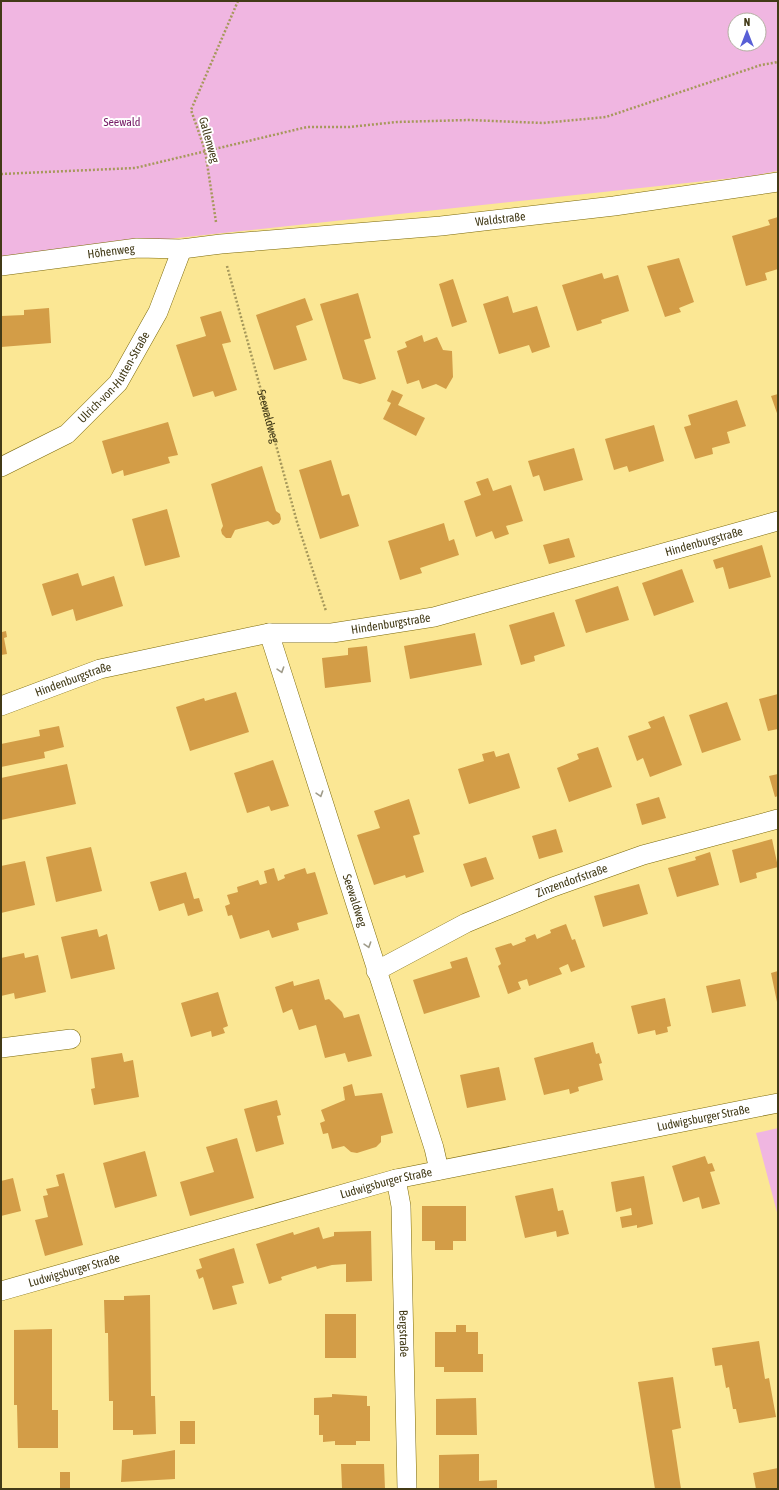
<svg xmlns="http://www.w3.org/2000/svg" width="779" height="1490" viewBox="0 0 779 1490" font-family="'Asap Condensed',sans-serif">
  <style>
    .green { fill: #f0b6e1; fill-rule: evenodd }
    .building { fill: #d39d47 }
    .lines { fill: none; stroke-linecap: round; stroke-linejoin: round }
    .minor-casing { stroke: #7c6909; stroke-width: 20 }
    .path { stroke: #a6985b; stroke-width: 2.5; stroke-dasharray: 2 2; stroke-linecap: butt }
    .minor { stroke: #fff; stroke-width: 19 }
    .oneway { stroke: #a09c8b }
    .labels { text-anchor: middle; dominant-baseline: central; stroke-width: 4; stroke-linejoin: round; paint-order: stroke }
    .park-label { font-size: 12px; fill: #751a65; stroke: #fff }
    .street-label { font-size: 12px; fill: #423a17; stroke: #fff }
  </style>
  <rect width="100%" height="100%" fill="#fbe794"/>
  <!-- green -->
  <path class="green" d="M1,1H778V171L752,176L1,257ZM735,20H759V44H735Z
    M778,1128V1216L756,1133Z"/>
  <!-- building -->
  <path class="building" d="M778,217V269L765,273L767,280L746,286L732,236L770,225L768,220Z
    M679,258L694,302L679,308L681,312L665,317L647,266Z
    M602,273L604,279L618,275L629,311L601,320L602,323L577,331L562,285Z
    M453,279L467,322L452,327L439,284Z
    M358,293L371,338L364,340L376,379L360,384L343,379L320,304Z
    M508,296L513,313L537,306L550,347L532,353L529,345L499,354L483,304Z
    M305,298L313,320L296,326L307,360L274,370L256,315Z
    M49,308L51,343L1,347V316L24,315V310Z
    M221,311L231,342L222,344L237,390L215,397L213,391L193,397L176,345L206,336L200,317Z
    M422,335L424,342L437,337L443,350L452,351L453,377L446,389L436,384L422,389L419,380L407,384L397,351L407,347L405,342Z
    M392,390L403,395L398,405L425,418L416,436L383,419L391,403L387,401Z
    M778,394V416L771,396Z
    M737,400L746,426L727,432L730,443L712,448L713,454L695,459L684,427L691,425L688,415Z
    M168,422L178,455L168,457L170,463L124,476L123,470L112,474L102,441Z
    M654,425L664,461L629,472L627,466L614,470L605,439Z
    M574,448L583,480L544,491L539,475L533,477L528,461Z
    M331,460L342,496L349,494L359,526L320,539L299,470Z
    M262,466L276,511L280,514L281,519L279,523L273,525L268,521L235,530L231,538H226L222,534L221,530L223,526L211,484Z
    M488,478L493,491L511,485L523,521L506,526L509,534L495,539L492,531L476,537L464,501L481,495L476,482Z
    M167,509L180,557L145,566L132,519Z
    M444,523L449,541L454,539L459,555L420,568L422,573L400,580L388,541Z
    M569,538L575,557L549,564L543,545Z
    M762,545L771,577L729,589L723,567L716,569L713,560Z
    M682,569L694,602L654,616L642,583Z
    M78,573L82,586L114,576L123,606L76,621L73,609L52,616L42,584Z
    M618,586L629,620L586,633L575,600Z
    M554,612L565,646L534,656L535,661L521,665L509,625Z
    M1,629L2,632L6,631L7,637L4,638L7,654L1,655Z
    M475,633L482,665L410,679L404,646Z
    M367,646L371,682L325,688L322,658L348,655V648Z
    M236,692L249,732L190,751L176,707L204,698L205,701Z
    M778,694V729L768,731L759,699Z
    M727,702L741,740L702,753L689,715Z
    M664,716L682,765L650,777L643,758L637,761L628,736L651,728L648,722Z
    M59,726L64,747L44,752L45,758L1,767V744L40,736L39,730Z
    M598,747L612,787L569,802L557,768L579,759L577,754Z
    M494,751L496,757L509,753L520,788L469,804L458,769L484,761L482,754Z
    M273,760L289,806L271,811L269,806L247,813L234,773Z
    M67,764L76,804L1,820V778Z
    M778,774V796L775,797L769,776Z
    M659,797L666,818L642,825L636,804Z
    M409,799L420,834L413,836L424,872L406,878L405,875L374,885L357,835L380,828L374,811Z
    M556,829L563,852L539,859L532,836Z
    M772,839L778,867L756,873L757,878L740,883L732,850Z
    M91,847L102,891L56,902L46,857Z
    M710,852L719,885L677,897L668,868L696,860L695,857Z
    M486,857L494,879L471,887L463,864Z
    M25,861L35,905L1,913V866Z
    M274,868L278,881L285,878L284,875L305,868L307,874L315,872L328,914L297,923L299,930L272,938L269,930L240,939L232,915L228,916L225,906L230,904L227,895L238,892L237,887L258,880L260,885L267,883L264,871Z
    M186,872L194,899L199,898L203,911L188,916L184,903L159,911L150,882Z
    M639,884L648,914L603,927L594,896Z
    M566,924L572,940L575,939L585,967L571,972L568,964L559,968L562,974L529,986L527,979L518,982L521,989L508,994L498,966L501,964L495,948L511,943L513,946L526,941L525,938L535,934L537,939L551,933L550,930Z
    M97,929L99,937L107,934L115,969L71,979L61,937Z
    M24,953L25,958L38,955L46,992L15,999L14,993L1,996V958Z
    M467,957L480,997L424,1014L413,980L452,968L450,962Z
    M778,971V1002H777L771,973Z
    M319,979L325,1000L329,999L342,1012L344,1018L359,1014L372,1056L348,1062L345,1053L325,1058L316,1025L299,1030L292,1009L283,1013L275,987L293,981L294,986Z
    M740,979L746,1006L712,1013L706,986Z
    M218,992L228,1026L223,1028L225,1033L212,1037L211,1031L191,1037L181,1003Z
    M665,998L671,1026L667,1027L668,1032L656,1035L655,1030L638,1034L631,1006Z
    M593,1042L596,1054L599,1053L602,1063L599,1064L603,1080L578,1087L579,1091L570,1094L569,1089L544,1095L534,1058Z
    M122,1053L124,1062L133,1060L139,1097L94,1105L91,1089L95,1088L91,1058Z
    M499,1067L506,1100L467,1108L460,1075Z
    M352,1084L355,1096L382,1093L393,1133L381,1136V1142L376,1147L357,1153L351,1152L344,1146L332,1149L328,1133L323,1134L320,1123L325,1121L321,1110L345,1100L343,1087Z
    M277,1100L281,1115L277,1116L284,1144L256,1152L244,1109Z
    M237,1138L254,1198L190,1216L180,1182L214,1172L206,1147Z
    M145,1151L157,1196L115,1208L103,1163Z
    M705,1156L708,1164L712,1163L715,1171L710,1172L720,1204L702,1209L699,1197L683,1202L672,1166Z
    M64,1173L83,1245L45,1256L35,1220L48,1217L43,1196L48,1195L46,1189L59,1186L56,1175Z
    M644,1176L653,1224L637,1228V1225L622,1228L620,1217L632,1215L631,1208L616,1212L611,1182Z
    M13,1178L21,1211L1,1216V1181Z
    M553,1188L558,1211L563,1210L569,1234L557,1237L556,1231L525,1238L515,1196Z
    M422,1206H466V1241H453V1250H435V1241H422Z
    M319,1227L323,1239L334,1236V1232L371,1231L372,1281L346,1282V1264L332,1265L317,1269L316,1266L281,1277L282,1280L269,1284L256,1244L293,1232L294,1235Z
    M234,1248L244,1283L232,1286L237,1304L213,1310L203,1277L199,1279L196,1270L202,1268L199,1259Z
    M150,1295L151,1396H155L156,1434L133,1435V1430H113V1401H109L108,1333H105L104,1300H124V1296Z
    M325,1314H356V1358H325Z
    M456,1325H466V1332H478V1354H483V1372H444V1367H435V1332H456Z
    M52,1329V1410H58V1448H18L17,1405H14V1330Z
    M759,1341L765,1379L769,1378L776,1417L739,1423L736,1409H733L729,1387L726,1388L722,1365L715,1366L712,1348Z
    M673,1377L681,1428L672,1430L681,1489H655L638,1382Z
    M332,1394L367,1396V1406H370V1441H356V1445H335V1441L323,1442V1435H319V1415H314V1398L332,1397Z
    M476,1398L477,1435H436V1399Z
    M180,1421H195V1444H180Z
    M175,1450V1479L121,1482L122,1460Z
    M479,1454V1481L497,1480V1489H439V1455Z
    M341,1464H384L385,1489L342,1488Z
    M778,1468V1489H756L753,1473Z
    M60,1472H70V1489H60Z"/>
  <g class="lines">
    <defs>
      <g id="minor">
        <path id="s2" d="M1,266L137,248L182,249L221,244L441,226L614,206L778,182"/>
        <path id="s3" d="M1,467L67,434L118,383L158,312L182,249"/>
        <path id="s4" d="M269,633L434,1148L439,1170"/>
        <path id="s5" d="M1,706L100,669L269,633H332L434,617L778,521"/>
        <path id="s6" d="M376,971L466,923L553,887L643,855L778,819"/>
        <path d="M1,1048L71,1039"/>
        <path id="s7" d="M396,1179L401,1206L407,1489"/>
        <path id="s8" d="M1,1291L396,1179L778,1103"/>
      </g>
    </defs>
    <!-- minor casing -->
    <use href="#minor" class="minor-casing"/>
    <!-- path -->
    <g class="path">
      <path d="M1,174L135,168L307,127H349L397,122L469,120L543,123L606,117L761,65L778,62"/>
      <path d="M216,222L205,150L191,110L238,1"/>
      <path id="s1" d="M227,266L297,522L326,611"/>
    </g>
    <!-- minor -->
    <use href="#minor" class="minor"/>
  </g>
  <!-- one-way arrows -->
  <defs><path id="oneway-chevron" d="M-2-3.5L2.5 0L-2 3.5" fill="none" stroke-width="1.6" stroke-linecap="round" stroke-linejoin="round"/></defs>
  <g class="oneway">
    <use href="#oneway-chevron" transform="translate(281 670) rotate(72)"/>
    <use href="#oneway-chevron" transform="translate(320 794) rotate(72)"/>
    <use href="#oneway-chevron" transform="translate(368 945) rotate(72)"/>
  </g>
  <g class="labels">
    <!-- park labels -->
    <g class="park-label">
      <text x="122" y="122">Seewald</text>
    </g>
    <!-- street labels -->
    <g class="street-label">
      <text transform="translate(209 140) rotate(74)">Gallenweg</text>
      <text stroke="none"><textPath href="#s2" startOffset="502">Waldstraße</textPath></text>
      <text stroke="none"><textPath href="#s2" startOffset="111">Höhenweg</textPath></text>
      <text stroke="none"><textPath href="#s3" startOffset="148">Ulrich-von-Hutten-Straße</textPath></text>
      <text stroke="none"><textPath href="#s1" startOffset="156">Seewaldweg</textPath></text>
      <text stroke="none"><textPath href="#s5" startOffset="725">Hindenburgstraße</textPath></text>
      <text stroke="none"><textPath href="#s5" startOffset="401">Hindenburgstraße</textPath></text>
      <text stroke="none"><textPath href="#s5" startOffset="77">Hindenburgstraße</textPath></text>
      <text stroke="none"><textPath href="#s6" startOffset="216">Zinzendorfstraße</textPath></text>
      <text stroke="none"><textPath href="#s4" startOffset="281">Seewaldweg</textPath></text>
      <text stroke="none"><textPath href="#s8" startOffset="724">Ludwigsburger Straße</textPath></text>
      <text stroke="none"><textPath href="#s8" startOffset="400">Ludwigsburger Straße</textPath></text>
      <text stroke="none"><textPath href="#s8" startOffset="76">Ludwigsburger Straße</textPath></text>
      <text stroke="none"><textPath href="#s7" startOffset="155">Bergstraße</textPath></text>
    </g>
  </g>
  <!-- border -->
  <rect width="779" height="1490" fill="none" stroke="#423a17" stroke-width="4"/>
  <!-- north arrow -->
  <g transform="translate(747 32)"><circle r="19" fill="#ffffff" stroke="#b3b0a2"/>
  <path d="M0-3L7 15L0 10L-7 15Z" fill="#585fd6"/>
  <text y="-6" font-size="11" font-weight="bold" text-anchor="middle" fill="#423a17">N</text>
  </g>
</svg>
